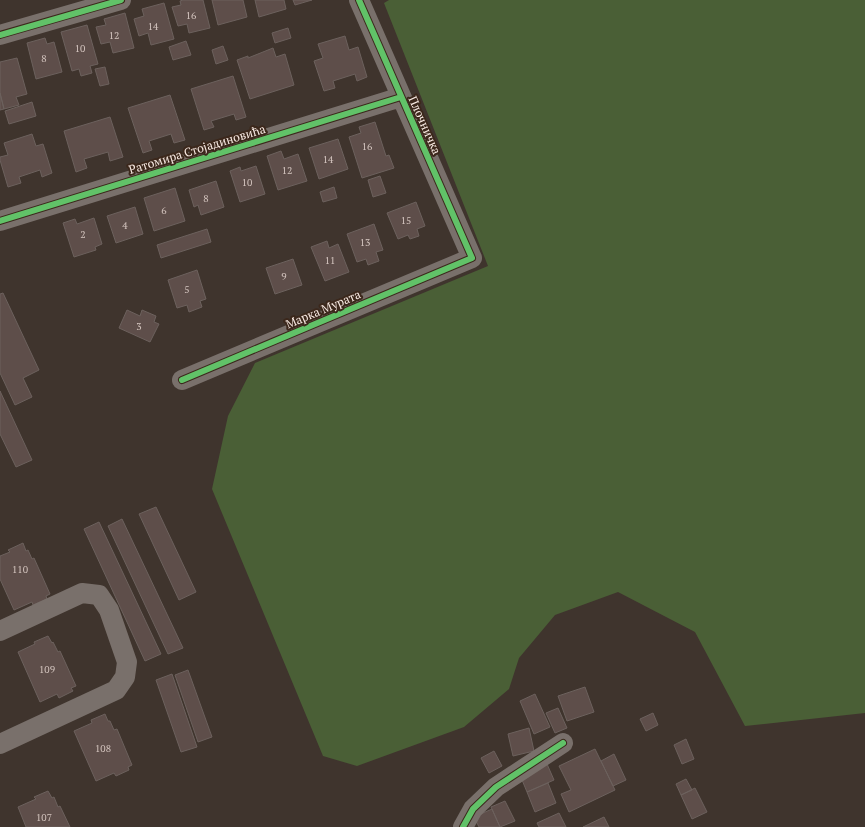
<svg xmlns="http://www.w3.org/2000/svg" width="865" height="827" viewBox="0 0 865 827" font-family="'PT Serif',serif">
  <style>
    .forest { fill: #4a5f36 }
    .building { fill: #5e4e4a; stroke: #6c615d }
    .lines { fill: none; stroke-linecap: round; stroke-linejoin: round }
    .minor { stroke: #79706b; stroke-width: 20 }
    .cycleway-casing { stroke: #3c281c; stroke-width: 8 }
    .cycleway { stroke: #61c268; stroke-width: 6 }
    .labels { text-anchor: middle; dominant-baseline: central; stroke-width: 4; stroke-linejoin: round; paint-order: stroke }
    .number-label { font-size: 10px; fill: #d3c4be }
    .street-label { font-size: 12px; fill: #faece5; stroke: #3c281c }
  </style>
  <rect width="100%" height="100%" fill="#3f342d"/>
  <!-- forest -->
  <path class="forest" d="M389,0H865V713L745,726L695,632L618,592L555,615L519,658L509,689L464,727L357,766L323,756L212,489L228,416L255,363L488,266L384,3Z"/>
  <!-- building -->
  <path class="building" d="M183,0H203L210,28L189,33L187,24L178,26L172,7L181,5L180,1Z
    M212,0H243L247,17L218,25Z
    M255,0H284L286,9L259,17Z
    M293,0H312L295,5Z
    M164,3L174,39L151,45L148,33L139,36L134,19L144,16L142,9Z
    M125,13L134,48L113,53L110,42L101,44L96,27L106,25L104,19Z
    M87,25L98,64L90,66L92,73L81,76L79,69L72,71L61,32Z
    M288,28L291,38L275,43L272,33Z
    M345,36L349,50L358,47L367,77L357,81L355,74L333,81L335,88L324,91L314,61L323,58L318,44Z
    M45,38L47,44L54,42L62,72L36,79L27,43Z
    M186,41L191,55L173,60L169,47Z
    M223,46L228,60L216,64L212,50Z
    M273,48L276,57L285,54L294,85L250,99L237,60L248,56V58Z
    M17,58L27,94L16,97L19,105L4,109L0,93V62Z
    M105,67L109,84L100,86L95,69Z
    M233,76L246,117L236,120L234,114L211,121L214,127L204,130L191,89Z
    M0,93L4,109L0,110Z
    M170,95L185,140L174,143L171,134L149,141L152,150L143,153L128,108Z
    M32,102L36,116L9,124L5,111Z
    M110,117L123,157L110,161L108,152L84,159L87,168L76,172L64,131Z
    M375,122L386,156L389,155L394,168L362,178L349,137L361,133L359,127Z
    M32,134L36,146L43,144L52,173L42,177L40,170L19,177L21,183L8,187L0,160V157L8,155L4,143Z
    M338,139L348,169L319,179L309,148Z
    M281,151L284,159L298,154L307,181L278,190L267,156Z
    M256,166L265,194L240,202L230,171L240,167L241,171Z
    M380,176L386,193L373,197L368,180Z
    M216,181L224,207L201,215L198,205L194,207L189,190Z
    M334,187L337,198L323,202L320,192Z
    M175,188L185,221L154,231L144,198Z
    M416,202L425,226L417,229L419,236L410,239L408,235L398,239L387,213Z
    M135,207L143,234L116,243L107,216Z
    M94,218L102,244L95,247L96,250L74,257L63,223L75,219L77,224Z
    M374,224L383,250L376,252L379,261L368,265L366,259L357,262L347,234Z
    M207,229L211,242L161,258L157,245Z
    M327,241L329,248L338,244L349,272L325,281L311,247Z
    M293,259L302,285L275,294L266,268Z
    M197,270L206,299L200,301L202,307L189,312L187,305L177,308L168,280Z
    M3,293L39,370L23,378L32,397L15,405L0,373V294Z
    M127,310L140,316L142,310L156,316L154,322L159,324L150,342L119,328Z
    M0,391L32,460L16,467L0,434Z
    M156,507L196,592L179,600L139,514Z
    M122,519L183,648L168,654L108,526Z
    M99,522L161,654L145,661L84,529Z
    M23,543L26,551L28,550L32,559L34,558L50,594L46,596L47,599L33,605L32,602L14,610L0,579V556L10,552L8,550Z
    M48,636L52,643L53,642L58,652L60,651L76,686L71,688L73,691L59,698L57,694L40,702L18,652L35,644L34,642Z
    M188,670L212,737L198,742L175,675Z
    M172,674L197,747L181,752L156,680Z
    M585,687L594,712L567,721L558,696Z
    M535,694L550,727L534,734L520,701Z
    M558,708L567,728L555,733L546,713Z
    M653,713L658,725L646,731L640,719Z
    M105,714L108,721H110L114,730L117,729L132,765L128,767L129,770L116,776L114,773L96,781L74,731L92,723L91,720Z
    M529,728L534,751L513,756L508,734Z
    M686,739L694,759L682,764L674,745Z
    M595,749L615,790L569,812L561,794L571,790L559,766Z
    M494,751L502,766L489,773L481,758Z
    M614,754L626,780L613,786L601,761Z
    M547,764L554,780L527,792L520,775Z
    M686,779L692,790L681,795L676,784Z
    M548,783L556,803L535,812L527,792Z
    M695,788L707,812L692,819L681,795Z
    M48,791L52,798L54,797L58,807L60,806L70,827H26L18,807L36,799L34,797Z
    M505,801L515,821L500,827L491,807Z
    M492,809L500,827H479L474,817Z
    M559,813L566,827H539L537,823Z
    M604,817L609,827H583Z"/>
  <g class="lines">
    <!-- minor -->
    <path class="minor" d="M0,35L121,0
      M0,221L401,97
      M182,380L472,258L359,0
      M0,631L82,593L99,595L109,610L127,662L125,677L116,690L0,744
      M463,827L473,809L496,787L563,743"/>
    <defs>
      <path id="cycleway" d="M0,35L121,0
        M0,221L401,97
        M182,380L472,258L359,0
        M463,827L473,809L496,787L563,743"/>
    </defs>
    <!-- cycleway casing -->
    <use href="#cycleway" class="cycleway-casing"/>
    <!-- cycleway -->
    <use href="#cycleway" class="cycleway"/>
  </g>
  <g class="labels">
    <!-- number labels -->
    <g class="number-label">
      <text x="191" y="15">16</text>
      <text x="153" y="26">14</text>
      <text x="114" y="35">12</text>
      <text x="80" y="48">10</text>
      <text x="44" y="58">8</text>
      <text x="367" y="146">16</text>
      <text x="328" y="159">14</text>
      <text x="287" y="170">12</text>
      <text x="247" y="182">10</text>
      <text x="206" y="198">8</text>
      <text x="164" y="210">6</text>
      <text x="406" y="220">15</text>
      <text x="125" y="225">4</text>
      <text x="83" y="234">2</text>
      <text x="365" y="242">13</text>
      <text x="330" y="260">11</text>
      <text x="284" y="276">9</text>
      <text x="187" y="289">5</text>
      <text x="139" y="326">3</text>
      <text x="20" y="569">110</text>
      <text x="47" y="669">109</text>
      <text x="103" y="748">108</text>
      <text x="44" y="817">107</text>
    </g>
    <!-- street labels -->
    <g class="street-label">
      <text transform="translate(425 125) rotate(66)">Плочничка</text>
      <text transform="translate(197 149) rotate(-17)">Ратомира Стојадиновића</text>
      <text transform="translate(323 309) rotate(-23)">Марка Мурата</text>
    </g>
  </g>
</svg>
